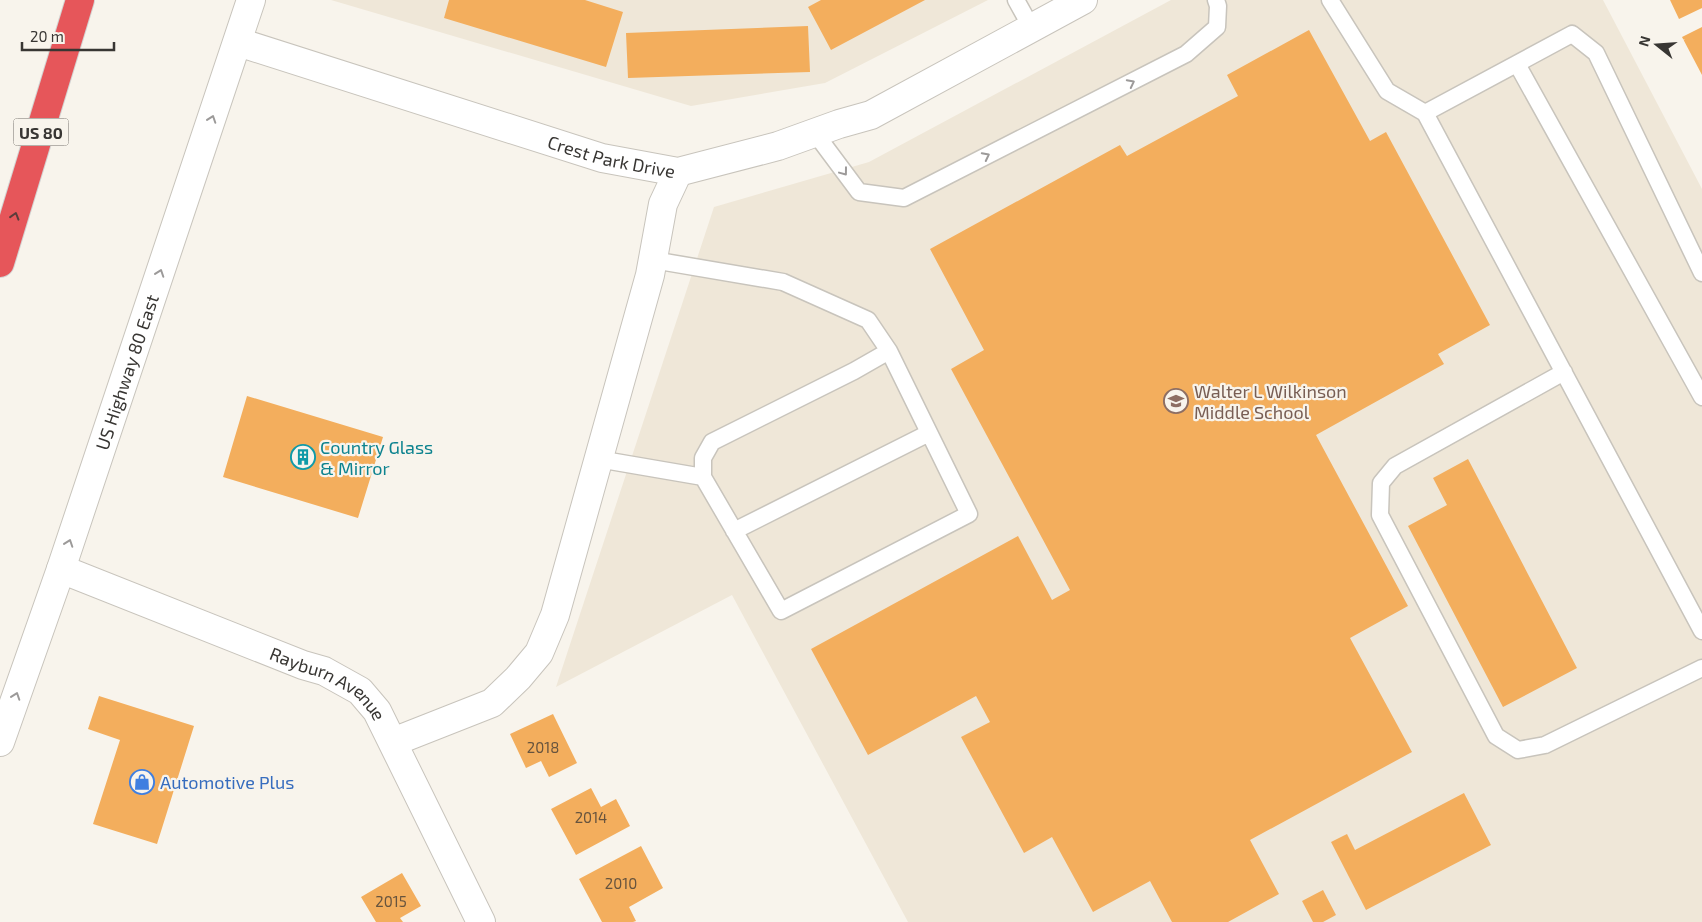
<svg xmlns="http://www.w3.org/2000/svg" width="1702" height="922" viewBox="0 0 1702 922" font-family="'Exo 2',sans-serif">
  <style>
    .built { fill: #efe7d8 }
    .building { fill: #f3ae5d }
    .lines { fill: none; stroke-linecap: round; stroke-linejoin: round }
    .lane-casing { stroke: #c8c4bc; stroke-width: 19 }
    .street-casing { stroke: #c8c4bc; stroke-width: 30 }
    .secondary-casing { stroke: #c8c4bc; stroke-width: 30 }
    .highway-casing { stroke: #d3d3d2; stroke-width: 30 }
    .lane { stroke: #fff; stroke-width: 16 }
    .street { stroke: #fff; stroke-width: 28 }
    .secondary { stroke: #fff; stroke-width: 28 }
    .highway { stroke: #e6565a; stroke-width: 28 }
    .oneway { stroke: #9c9a99 }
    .oneway2 { stroke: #5b3c3b }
    .labels { text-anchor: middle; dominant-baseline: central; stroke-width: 4.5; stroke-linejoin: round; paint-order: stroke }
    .number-label { font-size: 15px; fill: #67543e }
    .shield { fill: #f8f4ec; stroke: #726f6a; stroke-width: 1 }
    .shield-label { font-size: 16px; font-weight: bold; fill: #383633 }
    .street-label { font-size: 18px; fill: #383633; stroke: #f8f4ec }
    .education-label { font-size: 18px; fill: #785e54; stroke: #f8f4ec; text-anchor: start }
    .culture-label { font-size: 18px; fill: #0d838f; stroke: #f8f4ec; text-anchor: start }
    .shop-label { font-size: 18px; fill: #366cbe; stroke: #f8f4ec; text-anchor: start }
  </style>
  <rect width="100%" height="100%" fill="#f8f4ec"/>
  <!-- built -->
  <path class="built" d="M331,0H988L825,83L691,106Z
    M1171,0H1603L1702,189V922H908L732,595L556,687L714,207L869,162Z"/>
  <!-- building -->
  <path class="building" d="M449,0H585L623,12L606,67L444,18Z
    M821,0H925L831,50L808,7Z
    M1670,0H1702V8L1679,19Z
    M808,26L810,72L628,78L626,33Z
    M1702,27V75L1682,37Z
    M1309,30L1370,141L1386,132L1490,325L1438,354L1444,364L1316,435L1408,606L1350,638L1412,752L1250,840L1279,894L1228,922H1172L1150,881L1093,912L1052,837L1024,853L961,737L990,722L976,696L868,755L811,649L1018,536L1052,600L1070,590L951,369L984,350L930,249L1120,145L1127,156L1238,96L1227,75Z
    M247,396L383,437L358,518L223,477Z
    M1468,459L1577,668L1503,707L1408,526L1447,505L1433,478Z
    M99,696L194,726L157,844L93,824L120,740L88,729Z
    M553,714L577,763L549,777L541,761L526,768L510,734Z
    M591,788L601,807L616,799L630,826L576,855L551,809Z
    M1464,793L1491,845L1366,910L1331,842L1347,834L1355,850Z
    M641,846L663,888L629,907L636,921L633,922H602L579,879Z
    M402,873L421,906L400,918L403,922H376L361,897Z
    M1323,890L1336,915L1323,922H1313L1302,901Z"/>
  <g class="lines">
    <defs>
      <path id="lane" d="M1016,0L1031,27
        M1330,0L1387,91L1425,113L1702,631
        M1517,64L1702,397
        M1425,113L1572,34L1596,53L1702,273
        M815,133L859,192L904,198L1186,54L1217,27L1218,6L1216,0
        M1564,372L1395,466L1381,483L1380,515L1496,736L1518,750L1545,745L1702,668
        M598,459L703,477V458L712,442L854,371L889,351L868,320L783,282L653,260
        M703,477L781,611L969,514L889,351
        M734,531L929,433"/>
      <g id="street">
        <path id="s1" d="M238,42L602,158L678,172L778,146L839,124L871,115L1083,0"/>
        <path id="s2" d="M61,569L303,665L324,671L360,691L377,711L481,922"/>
        <path d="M393,742L492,703L518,678L539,653L555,615L650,275L663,204L678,172"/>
      </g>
      <g id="secondary">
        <path id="s3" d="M0,742L61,569L251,0"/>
      </g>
      <path id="highway" d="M0,263L80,0"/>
    </defs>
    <!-- lane casing -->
    <use href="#lane" class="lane-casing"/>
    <!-- street casing -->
    <use href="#street" class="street-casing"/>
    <!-- secondary casing -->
    <use href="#secondary" class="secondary-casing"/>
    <!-- highway casing -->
    <use href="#highway" class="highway-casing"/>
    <!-- lane -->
    <use href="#lane" class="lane"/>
    <!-- street -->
    <use href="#street" class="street"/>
    <!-- secondary -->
    <use href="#secondary" class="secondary"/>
    <!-- highway -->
    <use href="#highway" class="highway"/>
  </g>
  <!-- one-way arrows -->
  <defs><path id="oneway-chevron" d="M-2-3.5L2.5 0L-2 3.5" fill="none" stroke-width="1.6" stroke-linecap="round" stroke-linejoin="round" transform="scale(1.25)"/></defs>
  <g class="oneway">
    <use href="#oneway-chevron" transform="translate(1131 83) rotate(-27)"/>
    <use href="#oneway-chevron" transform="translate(212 119) rotate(-71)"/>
    <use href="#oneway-chevron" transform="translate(986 156) rotate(-27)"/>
    <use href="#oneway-chevron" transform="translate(844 172) rotate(53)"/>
    <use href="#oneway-chevron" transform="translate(160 273) rotate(-71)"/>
    <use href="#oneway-chevron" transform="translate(69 543) rotate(-71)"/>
    <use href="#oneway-chevron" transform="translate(16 696) rotate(-71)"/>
  </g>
  <use class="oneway2" href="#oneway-chevron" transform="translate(15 216) rotate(-73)"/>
  <!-- icons -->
  <defs>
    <symbol id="school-ring" viewBox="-11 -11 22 22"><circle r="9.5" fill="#f8f4ec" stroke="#8d6e63" stroke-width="1.5"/><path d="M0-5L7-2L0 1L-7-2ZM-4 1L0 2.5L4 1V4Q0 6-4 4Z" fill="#8d6e63"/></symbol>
    <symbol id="building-ring" viewBox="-11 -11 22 22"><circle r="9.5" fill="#f8f4ec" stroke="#0f9aa8" stroke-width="1.5"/><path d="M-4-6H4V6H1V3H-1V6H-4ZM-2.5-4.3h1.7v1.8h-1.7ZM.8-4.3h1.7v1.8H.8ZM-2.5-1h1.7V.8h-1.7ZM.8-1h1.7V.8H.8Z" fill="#0f9aa8"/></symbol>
    <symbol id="shop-ring" viewBox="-11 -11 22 22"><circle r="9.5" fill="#f8f4ec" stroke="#3f7fe0" stroke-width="1.5"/><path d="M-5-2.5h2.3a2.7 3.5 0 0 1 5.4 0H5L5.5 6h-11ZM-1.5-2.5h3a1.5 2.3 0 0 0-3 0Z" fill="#3f7fe0"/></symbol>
  </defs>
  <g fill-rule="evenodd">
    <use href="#school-ring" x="1162" y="387" width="28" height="28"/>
    <use href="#building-ring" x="289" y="443" width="28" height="28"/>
    <use href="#shop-ring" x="128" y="768" width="28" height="28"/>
  </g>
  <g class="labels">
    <!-- number labels -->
    <g class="number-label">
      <text x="543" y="747">2018</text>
      <text x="591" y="817">2014</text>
      <text x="621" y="883">2010</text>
      <text x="391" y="901">2015</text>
    </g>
    <!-- shield labels -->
    <rect class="shield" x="13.5" y="118.5" width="55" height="27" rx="4"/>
    <g class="shield-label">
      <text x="41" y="132">US 80</text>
    </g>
    <!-- street labels -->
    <g class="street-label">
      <text stroke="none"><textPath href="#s1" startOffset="391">Crest Park Drive</textPath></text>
      <text stroke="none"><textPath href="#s3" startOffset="391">US Highway 80 East</textPath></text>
      <text stroke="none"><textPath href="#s2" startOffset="292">Rayburn Avenue</textPath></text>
    </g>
    <!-- education labels -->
    <g class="education-label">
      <text x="1194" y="391">Walter L Wilkinson<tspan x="1194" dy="21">Middle School</tspan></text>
    </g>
    <!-- culture labels -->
    <g class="culture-label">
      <text x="320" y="447">Country Glass<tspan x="320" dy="21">&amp; Mirror</tspan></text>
    </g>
    <!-- shop labels -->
    <g class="shop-label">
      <text x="160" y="782">Automotive Plus</text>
    </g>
  </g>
  <!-- north arrow -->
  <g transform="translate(1657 45) rotate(287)" stroke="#f8f4ec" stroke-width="4" paint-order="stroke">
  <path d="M0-4L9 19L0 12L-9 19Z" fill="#383633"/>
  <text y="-8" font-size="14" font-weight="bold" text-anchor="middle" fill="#383633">N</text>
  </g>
  <!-- scale -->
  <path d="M22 42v8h92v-8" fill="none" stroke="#383633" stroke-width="2.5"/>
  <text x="30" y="42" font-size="15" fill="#383633" stroke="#f8f4ec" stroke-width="4" paint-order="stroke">20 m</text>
</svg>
